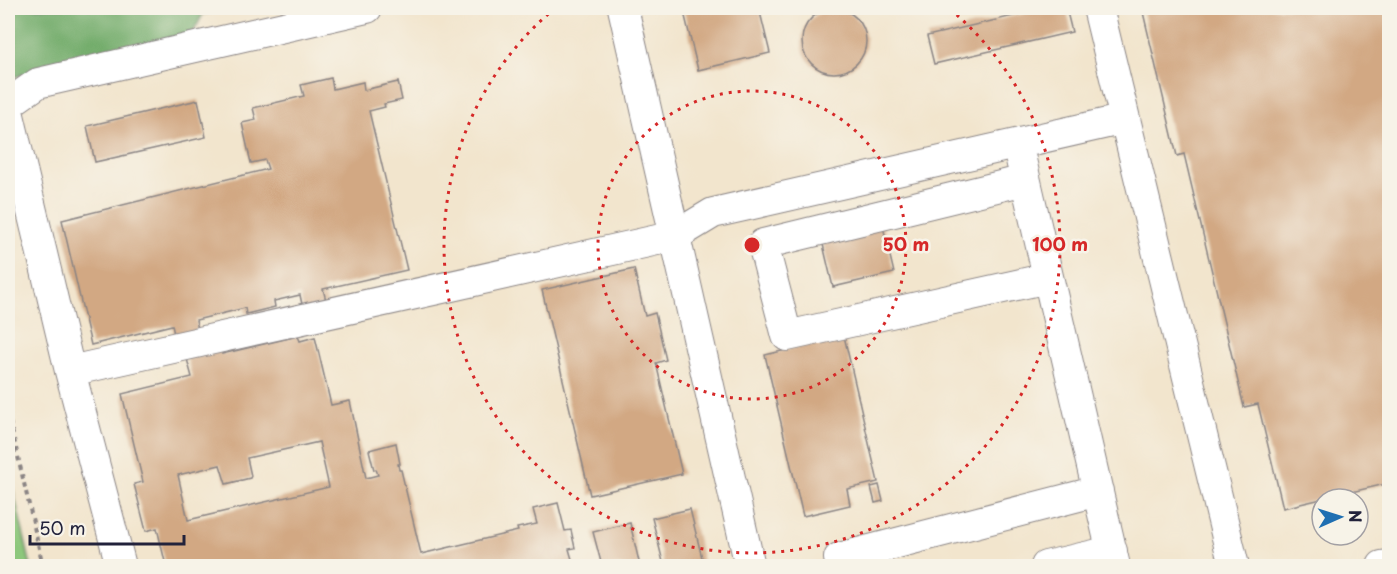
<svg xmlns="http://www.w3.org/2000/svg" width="1397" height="574" viewBox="0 0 1397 574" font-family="'Playpen Sans',sans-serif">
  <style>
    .green { fill: #8dc77b; stroke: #58745b; stroke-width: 1.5 }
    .forest { fill: #72ac6b; stroke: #4a6753; stroke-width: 1.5 }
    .building { fill: #d2a883; fill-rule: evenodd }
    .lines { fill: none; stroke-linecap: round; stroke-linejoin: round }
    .minor-casing { stroke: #8a8484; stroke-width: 32 }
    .path { stroke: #8a8484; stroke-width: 4; stroke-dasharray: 4.5 4.5; stroke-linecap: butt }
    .minor { stroke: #fff; stroke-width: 30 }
    .ring { fill: none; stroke: #d62828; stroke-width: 3; stroke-dasharray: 3 6 }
    .centre { fill: #d62828; stroke: #f7f3e8; stroke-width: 3 }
    .ring-label { font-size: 18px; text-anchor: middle; font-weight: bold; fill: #d62828; stroke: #f7f3e8; stroke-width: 5; stroke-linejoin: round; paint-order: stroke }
  </style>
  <rect width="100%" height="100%" fill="#f7f3e8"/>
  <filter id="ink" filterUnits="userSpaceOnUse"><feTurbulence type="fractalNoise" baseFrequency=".0167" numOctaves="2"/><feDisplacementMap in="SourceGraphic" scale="12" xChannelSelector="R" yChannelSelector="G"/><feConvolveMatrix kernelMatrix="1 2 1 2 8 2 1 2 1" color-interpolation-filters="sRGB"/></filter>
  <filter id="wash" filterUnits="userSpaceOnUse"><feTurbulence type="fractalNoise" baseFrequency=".008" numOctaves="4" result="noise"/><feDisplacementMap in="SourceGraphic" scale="24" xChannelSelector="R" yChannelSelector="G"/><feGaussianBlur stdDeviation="1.35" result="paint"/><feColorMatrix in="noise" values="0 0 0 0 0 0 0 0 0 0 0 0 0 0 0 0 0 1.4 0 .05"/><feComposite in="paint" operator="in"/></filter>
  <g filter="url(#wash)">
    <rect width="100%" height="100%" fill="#f2e5cd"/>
    <!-- green -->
    <path class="green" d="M8,468L31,566H8Z"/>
    <!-- forest -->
    <path class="forest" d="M8,8H232L203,14L193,33L10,78L8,82Z"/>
    <g id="blocks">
      <!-- building -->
      <path class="building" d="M683,8H759L770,53L698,70Z
        M1048,8H1066L1072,32L934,64L927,36Z
        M1142,8H1390V483L1283,508L1258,404L1244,407L1184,154L1177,156Z
        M802 41a32 32 0 1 1 64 0a32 32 0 1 1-64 0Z
        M331,78L333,89L363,82L364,90L398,82L402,100L384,104L385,107L369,111L407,270L323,289L327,304L303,309L300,295L274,301L275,307L246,314L245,308L196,320L199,334L175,339L172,325L91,345L62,220L268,169L265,160L251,163L242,123L256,120L253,108L304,96L301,85Z
        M198,100L206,137L95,162L87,126Z
        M882,222L894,273L833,287L821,236Z
        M634,269L645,316L655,313L666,360L656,363L682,474L590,495L542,290Z
        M298,336L300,341L315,337L331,405L350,401L366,478L378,475L376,469L374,470L369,450L396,443L400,464H398L399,470H401L421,554L518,531L517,528L537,524L533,509L558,503L565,531L571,530L575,548L569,549L574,566H166L157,528L146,531L134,484L143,482L122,394L192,377L187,359L222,351V354ZM319,442L329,487L188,520L178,475L220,465L226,484L250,478L251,476L247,458Z
        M844,336L878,482L847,489L850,505L803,516L765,355Z
        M879,485L883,501L875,503L871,487Z
        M690,509L704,566H664L652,518Z
        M630,523L640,566H602L593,532Z"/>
    </g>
  </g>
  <g filter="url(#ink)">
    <use href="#blocks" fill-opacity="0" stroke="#8a8484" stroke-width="1.5"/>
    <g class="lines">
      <defs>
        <path id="minor" d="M623,8L750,566
          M1098,8L1125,119
          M8,104L38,83L367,8
          M8,111L70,371L121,566
          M1021,160L1115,566
          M1025,180L763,244L787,336L1048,278
          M70,371L675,236L713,213L1125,119L1234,566
          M841,566L839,558L1098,491
          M1046,566L1112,551
          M1382,566L1390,565"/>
      </defs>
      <!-- minor casing -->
      <use href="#minor" class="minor-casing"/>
      <!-- path -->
      <path class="path" d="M8,413L43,566
        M8,530L11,529"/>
      <!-- minor -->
      <use href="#minor" class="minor"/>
    </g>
  </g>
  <!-- distance rings -->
  <g class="ring">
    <circle cx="752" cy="245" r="154"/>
    <path d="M950 9A308 308 0 1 1 554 9"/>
  </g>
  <circle cx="752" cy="245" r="9" class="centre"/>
  <g class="ring-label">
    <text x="906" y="251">50 m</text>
    <text x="1060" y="251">100 m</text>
  </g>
  <!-- margin -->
  <rect width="1397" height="574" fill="none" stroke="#f7f3e8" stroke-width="30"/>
  <!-- north arrow -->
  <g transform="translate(1340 517) rotate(87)"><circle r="28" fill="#f7f3e8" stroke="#a29fa3" stroke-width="1.5"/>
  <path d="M0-4.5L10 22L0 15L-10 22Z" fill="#1f6fb2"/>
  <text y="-9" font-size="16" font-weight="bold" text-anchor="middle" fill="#22223b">N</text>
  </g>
  <!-- scale -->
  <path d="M30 535v9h154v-9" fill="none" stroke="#22223b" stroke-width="3"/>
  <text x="39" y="535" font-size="18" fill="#22223b" stroke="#f7f3e8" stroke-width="4.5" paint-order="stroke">50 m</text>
</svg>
